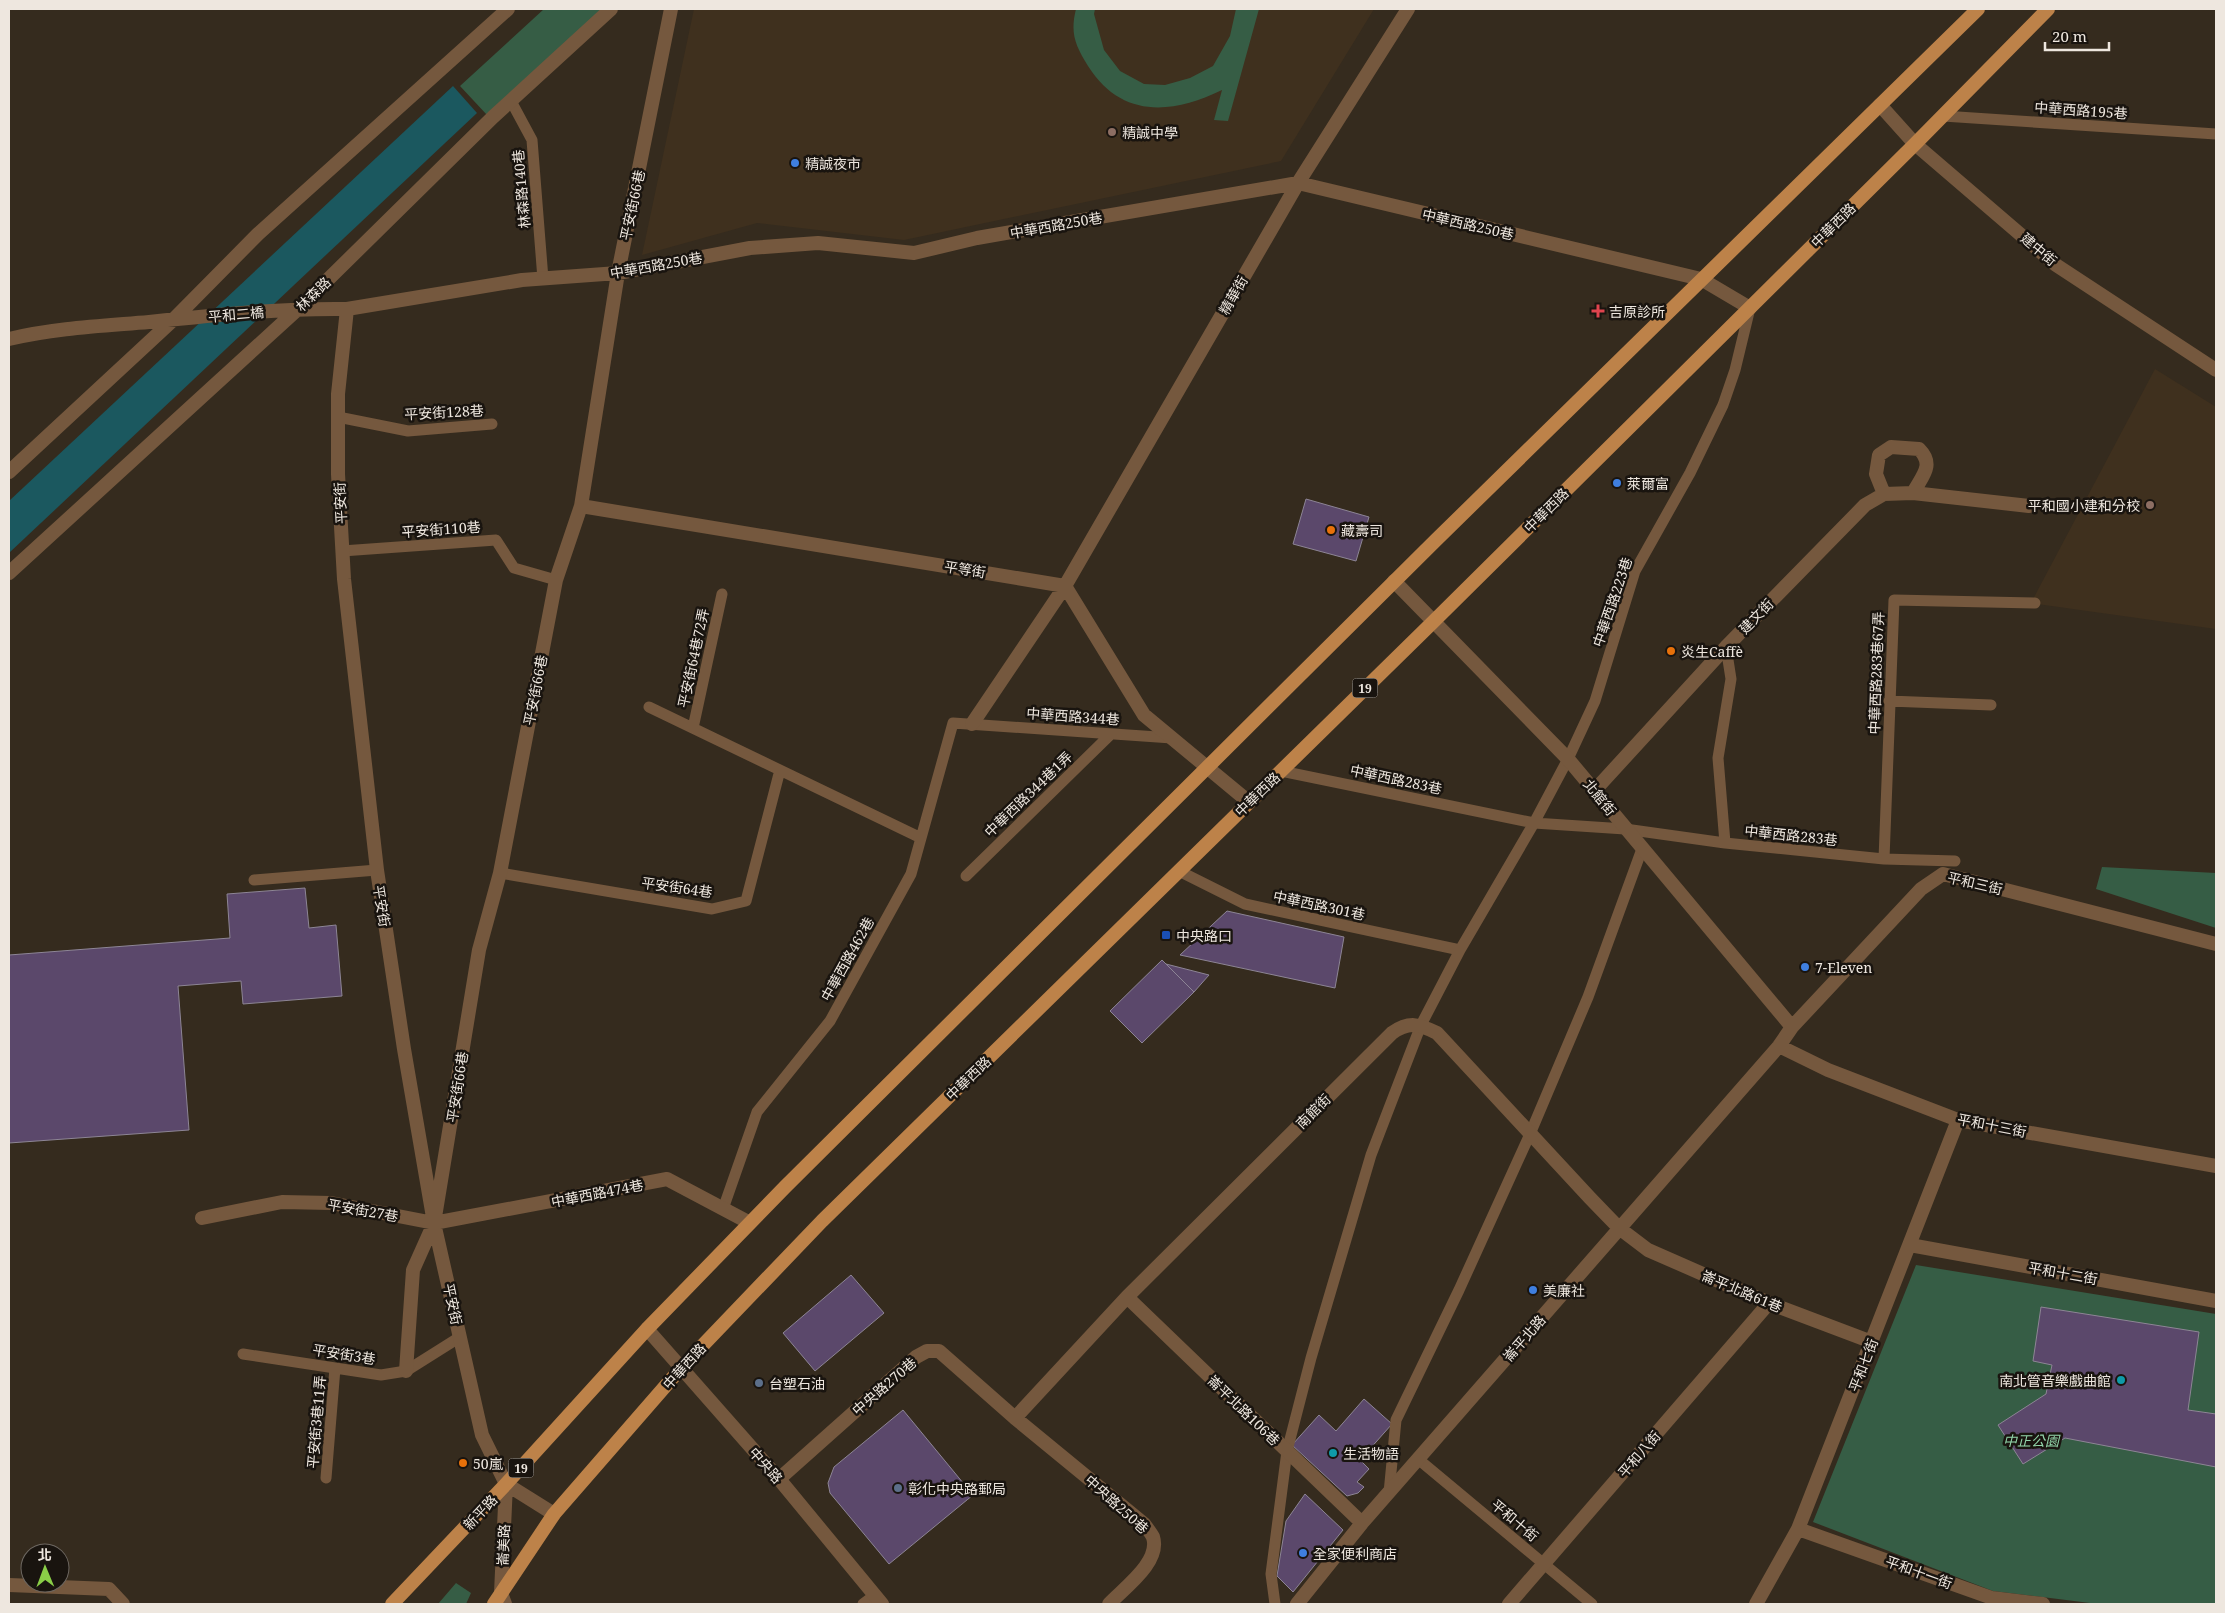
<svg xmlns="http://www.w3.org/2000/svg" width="2225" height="1613" viewBox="0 0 2225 1613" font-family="'Noto Serif','Noto Sans TC',serif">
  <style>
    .built { fill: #3f301e }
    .green { fill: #365d45 }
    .water { fill: #1b585f }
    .building { fill: #5b486b; stroke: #8d8595 }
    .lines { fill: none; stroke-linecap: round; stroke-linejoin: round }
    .service { stroke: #75583e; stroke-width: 11 }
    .minor { stroke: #75583e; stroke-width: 14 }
    .tertiary { stroke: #75583e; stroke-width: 14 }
    .primary { stroke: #bd8249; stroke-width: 14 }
    .education-dot { fill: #8d6e63; stroke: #19140f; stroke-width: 2 }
    .shop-dot { fill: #3f7fe0; stroke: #19140f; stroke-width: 2 }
    .health-dot { fill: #e0444e; stroke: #19140f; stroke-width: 2 }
    .food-dot { fill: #e8710a; stroke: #19140f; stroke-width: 2 }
    .transit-dot { fill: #1a4fb4; stroke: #19140f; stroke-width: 2 }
    .culture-dot { fill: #0f9aa8; stroke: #19140f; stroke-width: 2 }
    .service-dot { fill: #5c6f8a; stroke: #19140f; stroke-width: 2 }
    .labels { text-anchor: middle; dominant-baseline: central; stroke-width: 5; stroke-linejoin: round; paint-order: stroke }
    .shield { fill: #19140f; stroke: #aea8a1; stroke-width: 1 }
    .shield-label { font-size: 12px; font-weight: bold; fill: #eee7df }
    .street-label { font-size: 14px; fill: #eee7df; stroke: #19140f }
    .poi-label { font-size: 14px; fill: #eee7df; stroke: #19140f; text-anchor: start }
    .park-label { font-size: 14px; font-style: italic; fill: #92d5aa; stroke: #19140f }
  </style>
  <rect width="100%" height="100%" fill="#352b1e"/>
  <!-- built -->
  <path class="built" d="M694,9H1374L1281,161L904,240L757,223L642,255Z
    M2155,369L2216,407V629L2031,603Z"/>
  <!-- green -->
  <path class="green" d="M544,9H603L487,115L460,86Z
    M1076,9H1095L1094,14L1104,50L1120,71L1144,84L1165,85L1190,78L1213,66L1230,36L1236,9H1259L1228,121L1214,120L1222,90C1171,115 1121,118 1088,66C1075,45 1070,33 1076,9Z
    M2102,867L2216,873V928L2096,889Z
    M1916,1265L2216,1314V1604H2098L1993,1591L1813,1522Z
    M456,1583L471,1593L466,1604H438Z"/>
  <!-- water -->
  <path class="water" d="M453,86L477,113L9,553V501Z"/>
  <!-- building -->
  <path class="building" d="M1306,499L1369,517L1356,561L1293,544Z
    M305,888L309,928L336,925L342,996L243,1004L241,981L178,986L189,1130L9,1143V955L230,938L227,894Z
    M1227,911L1344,937L1335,988L1180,955Z
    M1162,960L1194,992L1142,1043L1110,1011Z
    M1166,964L1209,975L1194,992Z
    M851,1275L884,1313L815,1371L783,1333Z
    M2041,1307L2199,1332L2188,1410L2216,1414V1467L2065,1438L2023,1464L1998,1425L2046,1394L2052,1365L2033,1361Z
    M1364,1399L1392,1424L1360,1460L1369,1469L1357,1482L1364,1487L1358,1493L1347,1496L1292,1445L1319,1415L1336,1431Z
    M903,1410L973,1495L889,1564L830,1493L828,1483L834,1467Z
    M1305,1494L1343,1530L1293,1592L1277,1576L1286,1521Z"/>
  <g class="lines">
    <!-- service -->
    <path class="service" d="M511,101L532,140L543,279
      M1943,116L2216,134
      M338,417L408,431L492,424
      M342,551L496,540L514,568L556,580
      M1889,701L1991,705
      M649,707L921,838
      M693,728L722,594
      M1281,771L1534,823L1625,829L1725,843L1884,859L1955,861
      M1725,843L1718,758L1731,679L1726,647
      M1884,859L1894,600L2035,603
      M1179,871L1245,904L1460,950
      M500,873L712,909L746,901L780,770
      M966,876L1111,734
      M254,880L377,870
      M723,1209L757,1112L830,1021L911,874L953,723L1172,738
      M243,1354L381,1375L406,1371L460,1337
      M1418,1459L1592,1604
      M326,1478L335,1368
      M1389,1493L1396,1420L1459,1290L1530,1134L1588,997L1642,849
      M863,1604L875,1595
      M1275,1604L1271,1574L1287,1451L1311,1358L1371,1155L1421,1025L1460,950L1534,823L1568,759L1595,701L1635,571L1690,473L1723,405L1735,370L1750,308"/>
    <!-- minor -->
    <path class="minor" d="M1880,105L1915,144L2056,265L2216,370
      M347,309L522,280L618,273L750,248L818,243L914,253L977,238L1298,183L1701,279L1750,308
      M9,339C55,328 102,326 149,322C215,315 281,308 347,309L338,394V474L344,579L377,870L404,1049L434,1223L482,1435L506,1484L554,1514
      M9,472L174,319L258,234L508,9
      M1913,493C1922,476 1935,465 1919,449L1891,447L1879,455L1876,474L1884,494L1913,493L2029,506
      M581,506L1065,586L1144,715L1249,802
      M9,573L299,308L493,117L611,9
      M1394,581L1568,759L1792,1027
      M972,724L1065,586L1298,183L1408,9
      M1595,790L1726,647L1865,505L1884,494
      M1779,1046L1828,1070L1958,1120L2216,1166
      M202,1218L282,1202L331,1203L434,1223L667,1179L750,1223
      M1910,1245L2216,1301
      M1127,1297L1362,1523
      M406,1371L413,1270L434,1223L479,950L500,873L556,580L581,506L618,273L671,9
      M1015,1418L1127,1297L1392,1033C1409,1021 1419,1024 1437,1033L1590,1198L1619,1228L1648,1250L1769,1303L1872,1342
      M779,1479L916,1357L927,1351H939L1015,1418L1144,1524C1147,1528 1151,1533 1153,1537C1161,1562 1124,1588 1109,1604
      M1798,1529L1992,1598L2043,1604
      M9,1585L109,1589L123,1604
      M505,1604L501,1593L506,1484
      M1297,1604L1362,1523L1779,1046L1792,1027L1921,889L1943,874L2216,944
      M1509,1604L1769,1303
      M1756,1604L1798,1529L1958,1120"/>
    <!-- tertiary -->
    <path class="tertiary" d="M647,1329L779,1479L882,1604"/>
    <!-- primary -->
    <path class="primary" d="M392,1604L506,1484L647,1329L785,1187L1436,540L1978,9
      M494,1604L554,1514L682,1367L822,1221L1433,622L1915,144L2048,9"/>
  </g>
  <!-- markers -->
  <g class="education-dot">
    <circle cx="1112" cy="132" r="5"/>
    <circle cx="2150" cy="505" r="5"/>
  </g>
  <g class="shop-dot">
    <circle cx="795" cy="163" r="5"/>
    <circle cx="1617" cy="483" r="5"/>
    <circle cx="1805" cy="967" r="5"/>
    <circle cx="1533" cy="1290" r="5"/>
    <circle cx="1303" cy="1553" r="5"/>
  </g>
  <path class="health-dot" d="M1595.5 303.5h5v5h5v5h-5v5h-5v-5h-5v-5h5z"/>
  <g class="food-dot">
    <circle cx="1331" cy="530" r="5"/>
    <circle cx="1671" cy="651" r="5"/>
    <circle cx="463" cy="1463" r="5"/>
  </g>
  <rect class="transit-dot" x="1161" y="930" width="10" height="10" rx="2.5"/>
  <g class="culture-dot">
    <circle cx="2121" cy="1380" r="5"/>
    <circle cx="1333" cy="1453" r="5"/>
  </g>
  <g class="service-dot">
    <circle cx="759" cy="1383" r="5"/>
    <circle cx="898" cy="1488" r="5"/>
  </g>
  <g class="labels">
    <!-- shield labels -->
    <g class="shield">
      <rect x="1352.5" y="678.5" width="25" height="19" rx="4"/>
      <rect x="508.5" y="1458.5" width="25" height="19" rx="4"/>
    </g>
    <g class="shield-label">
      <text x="1365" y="688">19</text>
      <text x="521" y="1468">19</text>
    </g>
    <!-- street labels -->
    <g class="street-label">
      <text transform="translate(2081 110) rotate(4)">中華西路195巷</text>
      <text transform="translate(521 189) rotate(-95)">林森路140巷</text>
      <text transform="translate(632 205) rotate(-78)">平安街66巷</text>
      <text transform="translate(1468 224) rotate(13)">中華西路250巷</text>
      <text transform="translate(1056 225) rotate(-10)">中華西路250巷</text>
      <text transform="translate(1833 225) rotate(-45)">中華西路</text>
      <text transform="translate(2039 249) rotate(40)">建中街</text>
      <text transform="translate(656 265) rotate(-10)">中華西路250巷</text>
      <text transform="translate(313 294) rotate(-44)">林森路</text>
      <text transform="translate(1233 295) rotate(-60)">精華街</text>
      <text transform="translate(236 314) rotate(-5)">平和二橋</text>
      <text transform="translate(444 412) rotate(-3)">平安街128巷</text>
      <text transform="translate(340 503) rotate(-93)">平安街</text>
      <text transform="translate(1546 510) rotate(-45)">中華西路</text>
      <text transform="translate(441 529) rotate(-4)">平安街110巷</text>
      <text transform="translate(965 569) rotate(9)">平等街</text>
      <text transform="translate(1612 602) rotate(-71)">中華西路223巷</text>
      <text transform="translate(1756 616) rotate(-46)">建文街</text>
      <text transform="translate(693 658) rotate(-78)">平安街64巷72弄</text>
      <text transform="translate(1876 673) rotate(-88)">中華西路283巷67弄</text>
      <text transform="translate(535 690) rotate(-79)">平安街66巷</text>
      <text transform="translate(1073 716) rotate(4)">中華西路344巷</text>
      <text transform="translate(1396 779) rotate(12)">中華西路283巷</text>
      <text transform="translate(1028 794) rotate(-44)">中華西路344巷1弄</text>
      <text transform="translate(1257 794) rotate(-44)">中華西路</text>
      <text transform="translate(1600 797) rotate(51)">北館街</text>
      <text transform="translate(1791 835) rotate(6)">中華西路283巷</text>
      <text transform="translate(1975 883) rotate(13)">平和三街</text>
      <text transform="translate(677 887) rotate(8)">平安街64巷</text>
      <text transform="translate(1319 905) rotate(12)">中華西路301巷</text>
      <text transform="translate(382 906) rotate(81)">平安街</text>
      <text transform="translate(847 959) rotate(-61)">中華西路462巷</text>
      <text transform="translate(968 1078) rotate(-44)">中華西路</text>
      <text transform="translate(457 1087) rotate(-81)">平安街66巷</text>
      <text transform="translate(1313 1111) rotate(-45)">南館街</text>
      <text transform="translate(1992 1125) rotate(11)">平和十三街</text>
      <text transform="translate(597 1193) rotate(-11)">中華西路474巷</text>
      <text transform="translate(363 1210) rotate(10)">平安街27巷</text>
      <text transform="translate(2063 1273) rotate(10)">平和十二街</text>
      <text transform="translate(1742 1291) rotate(23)">崙平北路61巷</text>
      <text transform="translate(453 1304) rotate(78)">平安街</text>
      <text transform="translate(1524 1338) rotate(-49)">崙平北路</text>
      <text transform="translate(344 1354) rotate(9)">平安街3巷</text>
      <text transform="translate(1863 1365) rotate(-69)">平和七街</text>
      <text transform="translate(684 1366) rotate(-48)">中華西路</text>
      <text transform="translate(884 1386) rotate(-41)">中央路270巷</text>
      <text transform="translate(1244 1410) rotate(44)">崙平北路106巷</text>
      <text transform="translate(316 1422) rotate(-85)">平安街3巷11弄</text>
      <text transform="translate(1639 1454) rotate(-49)">平和八街</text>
      <text transform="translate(766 1465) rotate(49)">中央路</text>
      <text transform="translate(1117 1504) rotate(42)">中央路250巷</text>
      <text transform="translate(480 1512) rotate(-47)">新平路</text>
      <text transform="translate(1515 1520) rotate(40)">平和十街</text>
      <text transform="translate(503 1545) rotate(-87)">崙美路</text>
      <text transform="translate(1919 1572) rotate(20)">平和十一街</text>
    </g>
    <!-- poi labels -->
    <g class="poi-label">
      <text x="1122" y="132">精誠中學</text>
      <text x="805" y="163">精誠夜市</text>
      <text x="1609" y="311">吉原診所</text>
      <text x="1627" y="483">萊爾富</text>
      <text x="2140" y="505" text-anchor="end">平和國小建和分校</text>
      <text x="1341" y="530">藏壽司</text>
      <text x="1681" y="651">炎生Caffè</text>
      <text x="1176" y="935">中央路口</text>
      <text x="1815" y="967">7-Eleven</text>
      <text x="1543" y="1290">美廉社</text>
      <text x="2111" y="1380" text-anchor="end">南北管音樂戲曲館</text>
      <text x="769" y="1383">台塑石油</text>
      <text x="1343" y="1453">生活物語</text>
      <text x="473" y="1463">50嵐</text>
      <text x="908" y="1488">彰化中央路郵局</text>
      <text x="1313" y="1553">全家便利商店</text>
    </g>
    <!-- park labels -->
    <g class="park-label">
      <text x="2031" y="1440">中正公園</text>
    </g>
  </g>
  <!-- border -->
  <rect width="2225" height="1613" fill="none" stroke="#eee7df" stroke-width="20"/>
  <!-- north arrow -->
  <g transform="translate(45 1568) rotate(359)"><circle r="24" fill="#19140f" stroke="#6e6862"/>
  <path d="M0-4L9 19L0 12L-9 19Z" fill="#8ace47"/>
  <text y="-8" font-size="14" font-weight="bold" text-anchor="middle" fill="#eee7df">北</text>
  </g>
  <!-- scale -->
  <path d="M2045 42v8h64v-8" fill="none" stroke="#eee7df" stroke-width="2.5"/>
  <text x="2052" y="42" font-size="15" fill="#eee7df" stroke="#19140f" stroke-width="4" paint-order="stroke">20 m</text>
</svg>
